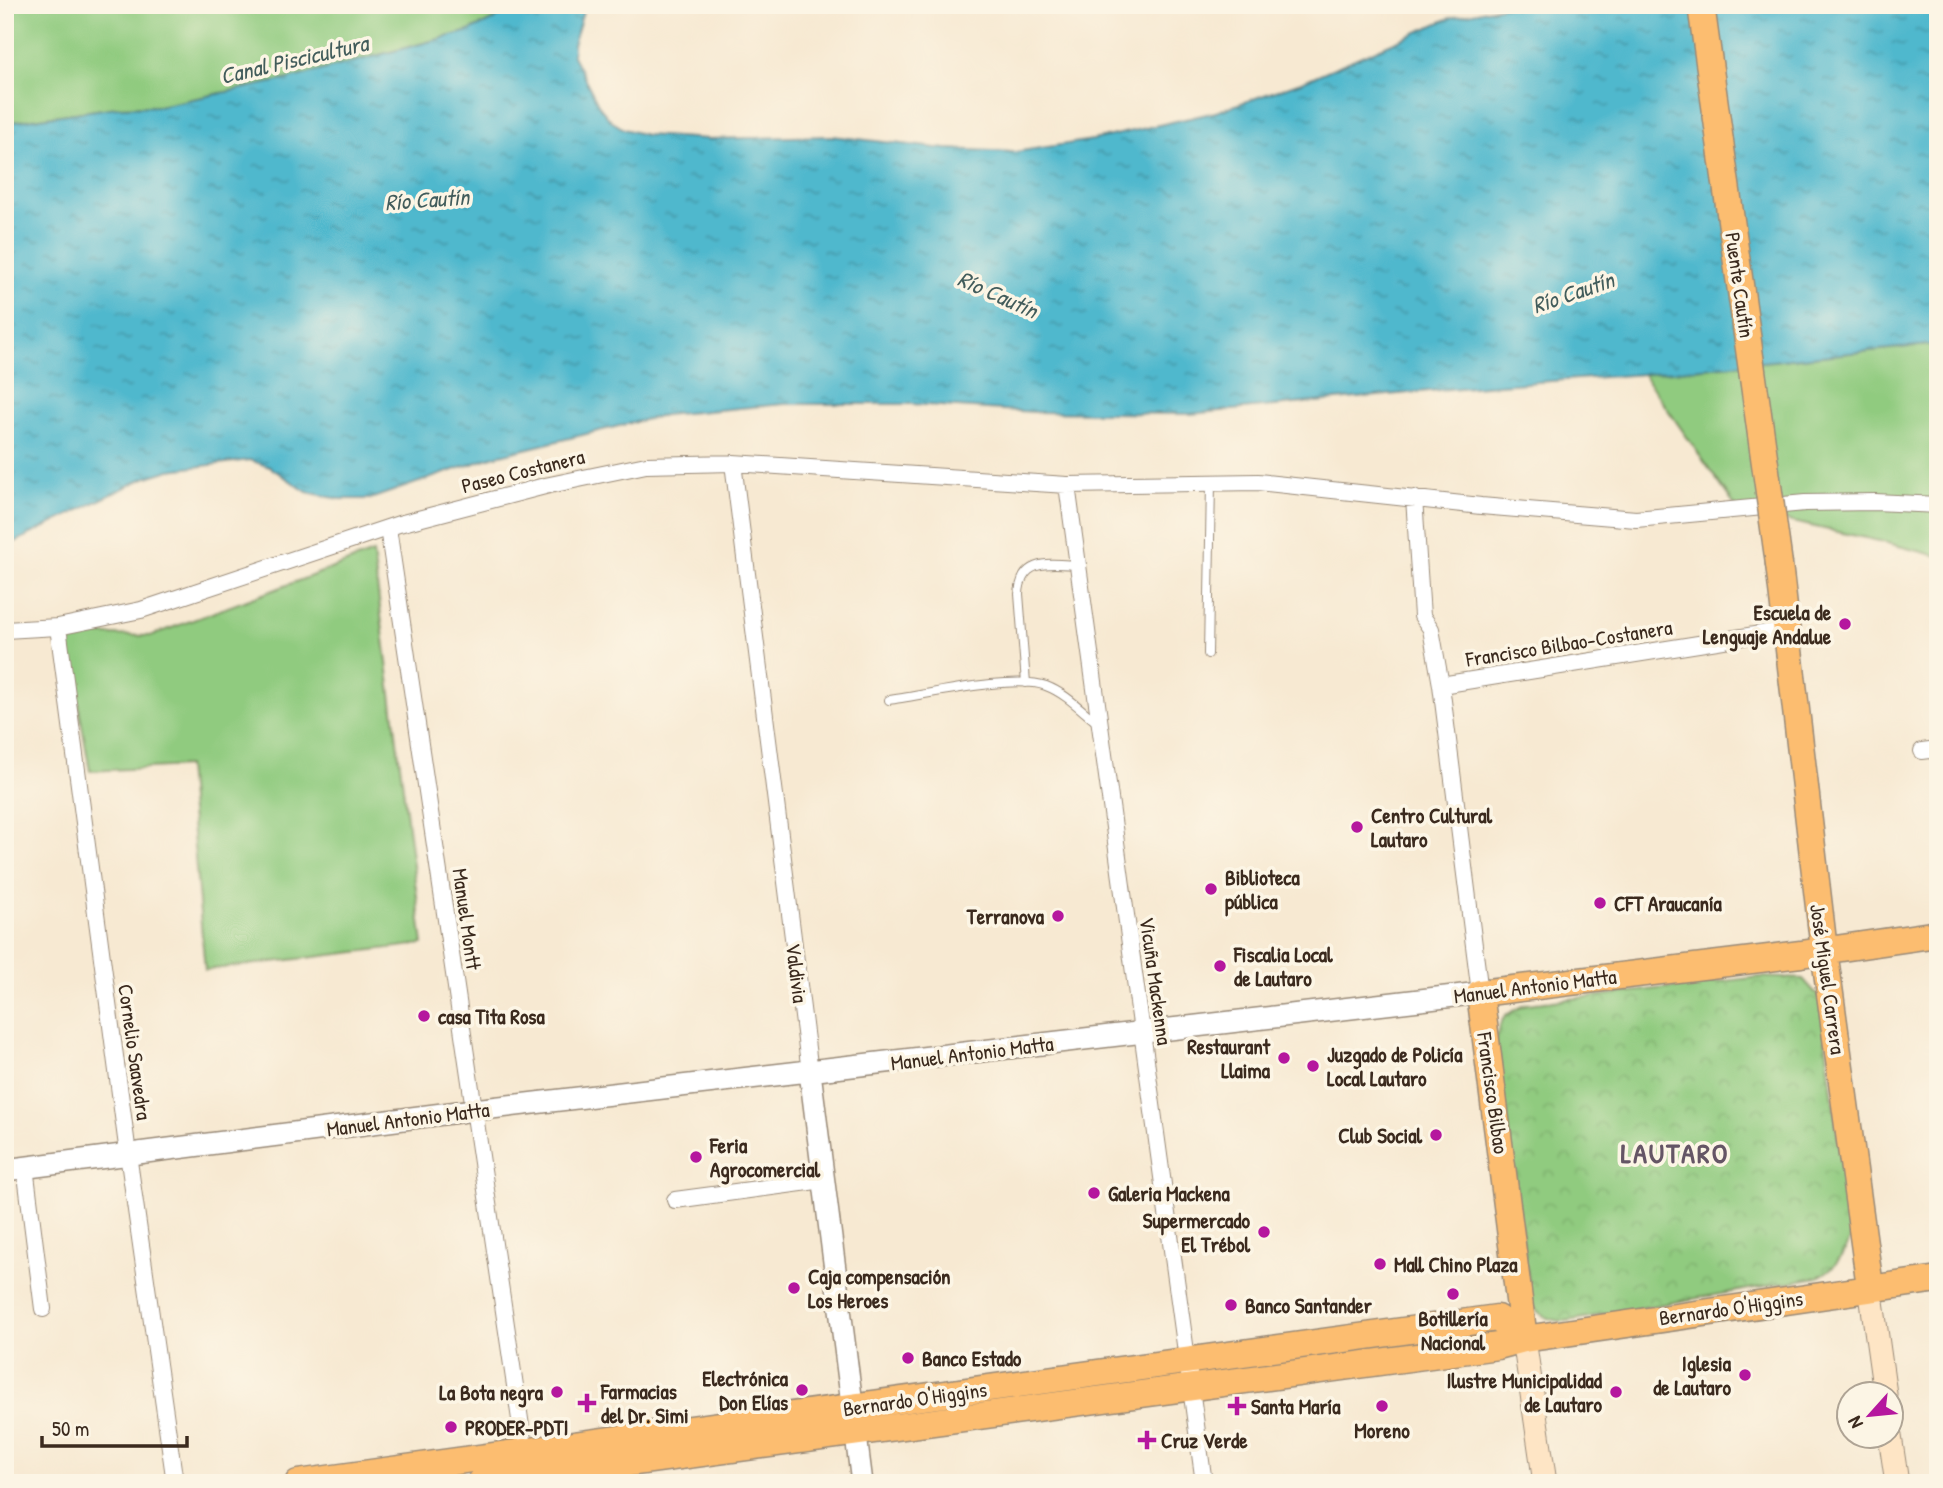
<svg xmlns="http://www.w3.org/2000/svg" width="1943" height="1488" viewBox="0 0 1943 1488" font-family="'Patrick Hand',sans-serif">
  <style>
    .green { fill: #90cb7f; stroke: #667a4e; stroke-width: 2 }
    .park { fill: url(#park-crowns); stroke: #667a4e; stroke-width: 2 }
    .water { fill: url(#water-ripples); stroke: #467176; stroke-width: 2 }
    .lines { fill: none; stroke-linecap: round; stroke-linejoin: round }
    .service-casing { stroke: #998a78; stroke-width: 10 }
    .minor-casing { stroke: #998a78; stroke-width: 18 }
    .tertiary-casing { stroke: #998a78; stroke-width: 24 }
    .secondary-casing { stroke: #998a78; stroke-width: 25 }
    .primary-casing { stroke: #998a78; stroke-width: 29 }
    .service { stroke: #fff; stroke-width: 8 }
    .minor { stroke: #fff; stroke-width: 16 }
    .tertiary { stroke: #fff; stroke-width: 21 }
    .secondary { stroke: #fee5c5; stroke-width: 23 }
    .primary { stroke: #fcbd6f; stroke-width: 26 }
    .primary-bridge-casing { stroke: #998a78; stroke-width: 29; stroke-linecap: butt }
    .primary-bridge { stroke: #fcbd6f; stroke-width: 26 }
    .poi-dot { fill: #b5179e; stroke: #fcf5e5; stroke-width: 2.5 }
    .labels { text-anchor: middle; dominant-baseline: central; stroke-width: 7; stroke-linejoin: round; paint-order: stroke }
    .street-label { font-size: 21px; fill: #3b2a1e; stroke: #fcf5e5 }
    .poi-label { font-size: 21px; font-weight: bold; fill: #3b2a1e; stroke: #fcf5e5; text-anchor: start }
    .water-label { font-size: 23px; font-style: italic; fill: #425c5b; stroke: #fcf5e5 }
    .district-label { font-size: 28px; font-weight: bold; letter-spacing: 2px; fill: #655565; stroke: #fcf5e5 }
  </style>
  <defs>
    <pattern id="park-crowns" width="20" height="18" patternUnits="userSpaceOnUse" patternTransform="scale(1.75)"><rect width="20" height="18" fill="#90cb7f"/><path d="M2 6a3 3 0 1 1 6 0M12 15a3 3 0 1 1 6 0" fill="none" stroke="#7dae6d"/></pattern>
    <pattern id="water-ripples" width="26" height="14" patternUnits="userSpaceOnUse" patternTransform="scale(1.75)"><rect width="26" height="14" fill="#50b8cd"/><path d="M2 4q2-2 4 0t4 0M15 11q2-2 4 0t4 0" fill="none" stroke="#4496a6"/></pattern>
  </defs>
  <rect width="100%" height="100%" fill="#fcf5e5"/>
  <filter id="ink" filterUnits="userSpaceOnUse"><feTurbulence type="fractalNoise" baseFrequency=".0143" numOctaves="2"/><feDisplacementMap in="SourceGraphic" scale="14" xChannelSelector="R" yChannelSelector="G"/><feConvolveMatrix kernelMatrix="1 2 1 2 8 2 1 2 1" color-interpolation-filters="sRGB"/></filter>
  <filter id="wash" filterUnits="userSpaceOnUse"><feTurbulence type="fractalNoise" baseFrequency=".00686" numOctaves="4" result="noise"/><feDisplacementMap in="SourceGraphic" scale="28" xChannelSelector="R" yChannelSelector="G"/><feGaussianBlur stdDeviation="1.57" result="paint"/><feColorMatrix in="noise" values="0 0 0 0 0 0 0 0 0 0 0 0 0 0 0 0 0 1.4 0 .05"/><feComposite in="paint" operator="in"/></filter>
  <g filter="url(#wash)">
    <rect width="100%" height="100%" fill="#f7e9d2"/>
    <!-- green -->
    <path class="green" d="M5,5H519L507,13L469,31L289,79L159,106L117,107L5,123Z
      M1938,344V556L1879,541L1738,510L1643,374Z
      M373,553L423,944L205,970L187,766L90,771L66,634L150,636Z"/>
    <!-- park -->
    <path class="park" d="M1760,977L1803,979L1820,998L1851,1238C1843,1255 1836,1268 1818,1277L1573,1320C1554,1323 1546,1319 1532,1307L1496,1043C1499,1018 1504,1014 1527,1004Z"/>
    <!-- water -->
    <path class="water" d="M519,5H585L573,45V56L600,108L611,121L624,129L645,135L708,139L831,136L946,149L1015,152L1093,140L1216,112L1304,81L1450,18L1509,5H1938V344L1643,374L1460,388L1190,414L1034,412L911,404H784L664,415L492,457L370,499H339L307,492L270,467L250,460L170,470L144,478L5,547V123L117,107L159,106L289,79L469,31L507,13Z"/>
  </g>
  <g filter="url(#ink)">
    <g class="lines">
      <defs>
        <path id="service" d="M1208,654L1211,483
          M1026,683L1019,594C1021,557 1052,564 1078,565
          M889,700C926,695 1015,674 1046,686C1067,694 1082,711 1099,724"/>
        <path id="minor" d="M733,463L810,1072
          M1067,485L1204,1483
          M1414,498L1422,616L1431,629L1441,685L1480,993
          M388,528L526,1460
          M58,627L128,1154L175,1483
          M5,630L58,627L141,610L399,524L545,486L646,465L733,463L1067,485L1258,482L1481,506L1636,519L1805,503L1875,502L1938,505
          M1441,685L1786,630
          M1922,751L1938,749
          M25,1167L43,1309
          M675,1200L824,1180"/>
        <path id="tertiary" d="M810,1072L862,1483
          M5,1170L474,1110L1480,993"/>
        <path id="secondary" d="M1870,1287L1885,1394
          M1524,1339L1545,1483
          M1890,1436L1897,1483"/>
        <path id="primary" d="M1779,564L1824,950L1870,1287
          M1524,1339L1480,993L1801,954L1938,934
          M298,1483L1497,1318L1524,1339
          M480,1483L1498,1346L1524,1339L1938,1279"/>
      </defs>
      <!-- service casing -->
      <use href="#service" class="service-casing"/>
      <!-- minor casing -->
      <use href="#minor" class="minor-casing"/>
      <!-- tertiary casing -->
      <use href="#tertiary" class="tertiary-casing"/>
      <!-- secondary casing -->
      <use href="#secondary" class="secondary-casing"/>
      <!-- primary casing -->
      <use href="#primary" class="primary-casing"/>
      <!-- service -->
      <use href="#service" class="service"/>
      <!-- minor -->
      <use href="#minor" class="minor"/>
      <!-- tertiary -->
      <use href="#tertiary" class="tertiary"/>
      <!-- secondary -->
      <use href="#secondary" class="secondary"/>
      <!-- primary -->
      <use href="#primary" class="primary"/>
      <defs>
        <path id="primary-bridge" d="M1701,5L1779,564"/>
      </defs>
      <!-- primary-bridge casing -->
      <use href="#primary-bridge" class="primary-bridge-casing"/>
      <!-- primary-bridge -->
      <use href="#primary-bridge" class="primary-bridge"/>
    </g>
  </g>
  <!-- markers -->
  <g class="poi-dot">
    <circle cx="1845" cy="624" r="7"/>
    <circle cx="1357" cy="827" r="7"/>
    <circle cx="1211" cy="889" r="7"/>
    <circle cx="1600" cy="903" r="7"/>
    <circle cx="1058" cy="916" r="7"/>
    <circle cx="1220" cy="966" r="7"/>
    <circle cx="424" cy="1016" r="7"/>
    <circle cx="1284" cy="1058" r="7"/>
    <circle cx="1313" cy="1066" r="7"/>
    <circle cx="1436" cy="1135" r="7"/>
    <circle cx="696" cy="1157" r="7"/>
    <circle cx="1094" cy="1193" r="7"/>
    <circle cx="1264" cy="1232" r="7"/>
    <circle cx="1380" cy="1264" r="7"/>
    <circle cx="794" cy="1288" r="7"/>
    <circle cx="1453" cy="1294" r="7"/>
    <circle cx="1231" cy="1305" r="7"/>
    <circle cx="908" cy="1358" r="7"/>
    <circle cx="1745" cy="1375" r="7"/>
    <circle cx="802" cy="1390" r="7"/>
    <circle cx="557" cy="1392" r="7"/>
    <circle cx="1616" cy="1392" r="7"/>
    <path d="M583.5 1392.5h7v7h7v7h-7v7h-7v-7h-7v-7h7z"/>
    <path d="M1233.5 1395.5h7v7h7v7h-7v7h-7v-7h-7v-7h7z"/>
    <circle cx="1382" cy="1406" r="7"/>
    <circle cx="451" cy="1427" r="7"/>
    <path d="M1143.5 1429.5h7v7h7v7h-7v7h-7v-7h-7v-7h7z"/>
  </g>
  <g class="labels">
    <!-- street labels -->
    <g class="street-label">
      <text transform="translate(1740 285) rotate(82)">Puente Cautín</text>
      <text transform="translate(523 471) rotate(-14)">Paseo Costanera</text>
      <text transform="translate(1569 643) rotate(-9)">Francisco Bilbao-Costanera</text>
      <text transform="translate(467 919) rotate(82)">Manuel Montt</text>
      <text transform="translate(797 973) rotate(83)">Valdivia</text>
      <text transform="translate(1828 979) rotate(82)">José Miguel Carrera</text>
      <text transform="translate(1156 981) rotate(82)">Vicuña Mackenna</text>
      <text transform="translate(1535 986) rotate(-7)">Manuel Antonio Matta</text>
      <text transform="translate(135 1052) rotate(82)">Cornelio Saavedra</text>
      <text transform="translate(972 1053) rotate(-7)">Manuel Antonio Matta</text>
      <text transform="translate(1493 1093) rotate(82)">Francisco Bilbao</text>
      <text transform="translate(408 1119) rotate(-7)">Manuel Antonio Matta</text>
      <text transform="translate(1731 1308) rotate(-8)">Bernardo O'Higgins</text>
      <text transform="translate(915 1399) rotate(-8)">Bernardo O'Higgins</text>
    </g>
    <!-- poi labels -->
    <g class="poi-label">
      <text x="1831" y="612" text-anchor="end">Escuela de<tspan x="1831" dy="24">Lenguaje Andalue</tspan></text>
      <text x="1371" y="815">Centro Cultural<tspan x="1371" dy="24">Lautaro</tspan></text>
      <text x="1225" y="877">Biblioteca<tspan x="1225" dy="24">pública</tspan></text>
      <text x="1614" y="903">CFT Araucanía</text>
      <text x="1044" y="916" text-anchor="end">Terranova</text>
      <text x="1234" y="954">Fiscalia Local<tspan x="1234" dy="24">de Lautaro</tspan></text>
      <text x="438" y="1016">casa Tita Rosa</text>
      <text x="1270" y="1046" text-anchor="end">Restaurant<tspan x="1270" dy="24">Llaima</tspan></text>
      <text x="1327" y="1054">Juzgado de Policía<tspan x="1327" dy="24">Local Lautaro</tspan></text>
      <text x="1422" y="1135" text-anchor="end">Club Social</text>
      <text x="710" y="1145">Feria<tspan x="710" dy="24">Agrocomercial</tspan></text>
      <text x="1108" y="1193">Galeria Mackena</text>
      <text x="1250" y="1220" text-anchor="end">Supermercado<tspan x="1250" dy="24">El Trébol</tspan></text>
      <text x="1394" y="1264">Mall Chino Plaza</text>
      <text x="808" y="1276">Caja compensación<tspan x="808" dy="24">Los Heroes</tspan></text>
      <text x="1245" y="1305">Banco Santander</text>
      <text x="1453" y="1318" text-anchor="middle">Botillería<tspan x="1453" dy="24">Nacional</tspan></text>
      <text x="922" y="1358">Banco Estado</text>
      <text x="1731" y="1363" text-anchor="end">Iglesia<tspan x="1731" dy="24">de Lautaro</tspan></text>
      <text x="788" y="1378" text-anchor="end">Electrónica<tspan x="788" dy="24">Don Elías</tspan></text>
      <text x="1602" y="1380" text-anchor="end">Ilustre Municipalidad<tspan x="1602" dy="24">de Lautaro</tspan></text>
      <text x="601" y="1391">Farmacias<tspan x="601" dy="24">del Dr. Simi</tspan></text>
      <text x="543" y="1392" text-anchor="end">La Bota negra</text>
      <text x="1251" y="1406">Santa María</text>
      <text x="465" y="1427">PRODER-PDTI</text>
      <text x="1382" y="1430" text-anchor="middle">Moreno</text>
      <text x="1161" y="1440">Cruz Verde</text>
    </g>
    <!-- water labels -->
    <g class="water-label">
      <text transform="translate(294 59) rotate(-13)">Canal Piscicultura</text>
      <text transform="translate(427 199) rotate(-4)">Río Cautín</text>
      <text transform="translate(1573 292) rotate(-19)">Río Cautín</text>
      <text transform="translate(998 294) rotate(24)">Río Cautín</text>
    </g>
    <!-- district labels -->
    <g class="district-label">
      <text x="1675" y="1153">LAUTARO</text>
    </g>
  </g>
  <!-- margin -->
  <rect width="1943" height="1488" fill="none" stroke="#fcf5e5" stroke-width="28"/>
  <!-- north arrow -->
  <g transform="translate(1870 1415) rotate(243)"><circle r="33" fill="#fcf5e5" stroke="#afa495" stroke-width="2"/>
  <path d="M0-5L12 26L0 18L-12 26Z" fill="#b5179e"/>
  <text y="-10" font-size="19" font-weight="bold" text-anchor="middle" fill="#3b2a1e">N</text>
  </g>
  <!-- scale -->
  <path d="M42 1436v10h145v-10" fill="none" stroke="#3b2a1e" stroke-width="3.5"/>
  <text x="52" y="1436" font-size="21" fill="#3b2a1e" stroke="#fcf5e5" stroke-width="5" paint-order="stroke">50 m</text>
</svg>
